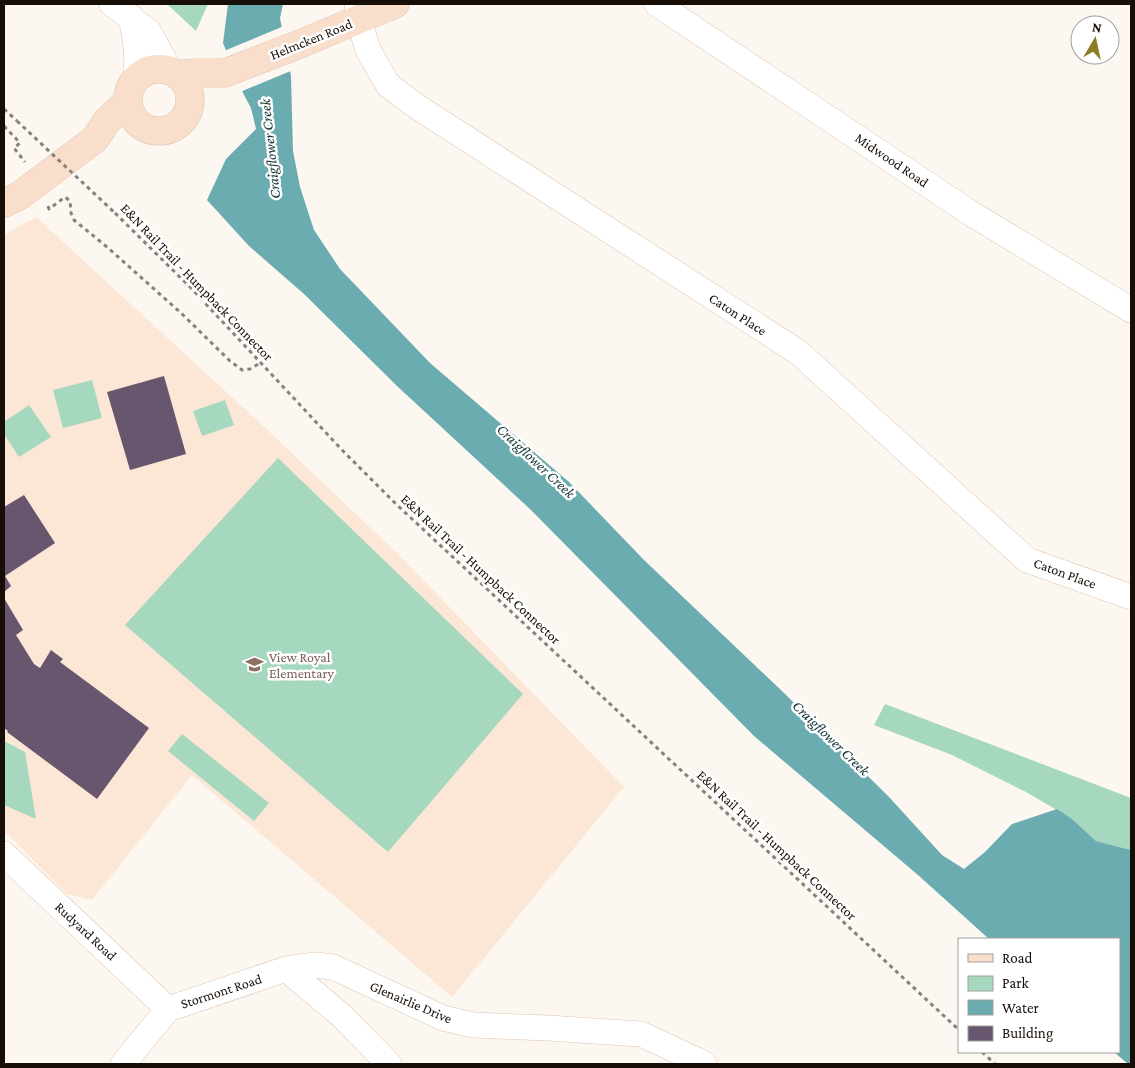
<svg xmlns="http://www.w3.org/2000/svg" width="1135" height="1068" viewBox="0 0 1135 1068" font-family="'Crimson Pro',serif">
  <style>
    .built { fill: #fce7d6 }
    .green { fill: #a6d7bf }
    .water { fill: #6aacaf }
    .pier { fill: #fdf7f2 }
    .building { fill: #67566e }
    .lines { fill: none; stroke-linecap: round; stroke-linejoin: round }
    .minor-casing { stroke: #dfc4ae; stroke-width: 26 }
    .secondary-casing { stroke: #dfc4ae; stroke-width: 29 }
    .path { stroke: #89827c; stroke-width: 3; stroke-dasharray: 4 4; stroke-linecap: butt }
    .minor { stroke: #fff; stroke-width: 25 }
    .secondary { stroke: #f8decb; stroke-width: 28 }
    .path-bridge { stroke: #89827c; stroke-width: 3; stroke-dasharray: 4 4; stroke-linecap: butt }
    .labels { text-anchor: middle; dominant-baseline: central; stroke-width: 5; stroke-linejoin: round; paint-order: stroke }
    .street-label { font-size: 14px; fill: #170e07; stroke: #fff }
    .education-label { font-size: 14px; fill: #785e54; stroke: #fff; text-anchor: start }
    .water-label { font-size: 15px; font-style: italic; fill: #113335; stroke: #fff }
  </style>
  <rect width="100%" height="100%" fill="#fdf7f2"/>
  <!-- built -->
  <path class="built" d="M36,217L260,423L398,554L624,787L452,997L192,775L92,900L67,894L4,831V235Z"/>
  <!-- green -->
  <path class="green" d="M167,4H208L196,31Z
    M92,380L102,418L63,428L53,390Z
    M225,400L234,425L202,436L193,411Z
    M29,405L51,437L19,457L4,434V422Z
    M278,458L523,694L388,852L125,625Z
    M885,704L1131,798V850L1096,841L1072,819L1026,792L952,755L874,725Z
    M182,734L269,803L254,821L168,751Z
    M4,741L25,752L36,819L4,805Z"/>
  <!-- water -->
  <path class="water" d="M228,4H283L280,18L291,76L293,151L300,187L314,230L340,269L430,363L569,482L644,560L783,692L889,797L942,855L964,869L985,852L1012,824L1057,809L1072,819L1096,841L1131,850V1064H1128L1114,1052H1119V939H989L918,875L754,736L531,510L397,386L304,294L249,246L207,200L226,159L256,129L251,108L243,93L223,43Z"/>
  <!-- pier -->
  <path class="pier" d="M284,26L293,70L240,92L224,51Z"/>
  <!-- building -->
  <path class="building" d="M164,376L186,454L130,470L107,392Z
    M24,495L55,543L5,576L11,586L4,592V507Z
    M4,598L23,630L16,635L34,664L40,668L51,650L63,659L60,662L149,728L97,799L7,732L8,731L4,728Z"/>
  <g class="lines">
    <defs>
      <path id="minor" d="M112,4L149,32L170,71
        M357,4L359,20L368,50L388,85L416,106L798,352L1027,560L1131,597
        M657,4L972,214L1131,310
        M131,17C136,40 138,56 136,79
        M4,854L168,1009
        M286,969L342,1016L389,1064
        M123,1064L168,1009L286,969L315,965L333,967L443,1018L473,1025L548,1028L641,1034L701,1062L704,1064"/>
      <path id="secondary" d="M128 100a31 31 0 1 1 62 0a31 31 0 1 1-62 0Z
        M177,75L194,73H225L300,44L395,4
        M4,203L19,196L95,139L107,121L128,101"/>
    </defs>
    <!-- minor casing -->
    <use href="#minor" class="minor-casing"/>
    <!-- secondary casing -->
    <use href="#secondary" class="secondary-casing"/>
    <!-- path -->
    <path class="path" d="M4,109L17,121
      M4,126L20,143L14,148L25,162
      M48,206L49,209L65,197L70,201L71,213L74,220L107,247L181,313L230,361L242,370L250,369L260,363
      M115,213L191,288L343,451L396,504L959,1030
      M982,1052L995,1064"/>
    <!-- minor -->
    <use href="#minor" class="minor"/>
    <!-- secondary -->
    <use href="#secondary" class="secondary"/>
    <!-- path-bridge -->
    <path class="path-bridge" d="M17,121L115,213"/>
  </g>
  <!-- icons -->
  <defs>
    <symbol id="school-bare" viewBox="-9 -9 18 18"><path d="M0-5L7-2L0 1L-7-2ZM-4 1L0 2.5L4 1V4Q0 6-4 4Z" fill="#8d6e63" stroke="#fff" stroke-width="2.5" paint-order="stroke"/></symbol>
  </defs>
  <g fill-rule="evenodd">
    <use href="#school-bare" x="242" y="652" width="25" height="25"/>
  </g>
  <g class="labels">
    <!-- street labels -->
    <g class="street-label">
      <text transform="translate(311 39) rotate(-22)">Helmcken Road</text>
      <text transform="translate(892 160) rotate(34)">Midwood Road</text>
      <text transform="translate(197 282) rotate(46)">E&amp;N Rail Trail - Humpback Connector</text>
      <text transform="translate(738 314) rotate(33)">Caton Place</text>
      <text transform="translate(481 569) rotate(43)">E&amp;N Rail Trail - Humpback Connector</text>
      <text transform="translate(1065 573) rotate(20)">Caton Place</text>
      <text transform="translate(777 845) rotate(43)">E&amp;N Rail Trail - Humpback Connector</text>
      <text transform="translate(86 931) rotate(43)">Rudyard Road</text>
      <text transform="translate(221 991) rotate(-18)">Stormont Road</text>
      <text transform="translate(411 1002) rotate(23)">Glenairlie Drive</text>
    </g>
    <!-- education labels -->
    <g class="education-label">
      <text x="269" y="657">View Royal<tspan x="269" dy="16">Elementary</tspan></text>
    </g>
    <!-- water labels -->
    <g class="water-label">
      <text transform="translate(270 149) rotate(-96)">Craigflower Creek</text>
      <text transform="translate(536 461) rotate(43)">Craigflower Creek</text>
      <text transform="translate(831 738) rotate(44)">Craigflower Creek</text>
    </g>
  </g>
  <!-- border -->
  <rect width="1135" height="1068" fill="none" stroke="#170e07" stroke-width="10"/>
  <!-- legend -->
  <rect x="958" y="938" width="162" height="115" fill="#ffffff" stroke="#a29f9c"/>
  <rect x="968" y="954" width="25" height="8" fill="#f8decb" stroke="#a29f9c"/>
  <text x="1002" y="963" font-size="15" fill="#170e07">Road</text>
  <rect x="968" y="976" width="25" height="15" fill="#a6d7bf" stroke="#a29f9c"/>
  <text x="1002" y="988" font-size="15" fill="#170e07">Park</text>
  <rect x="968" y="1000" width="25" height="15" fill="#6aacaf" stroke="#a29f9c"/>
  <text x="1002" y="1013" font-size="15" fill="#170e07">Water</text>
  <rect x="968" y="1026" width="25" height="15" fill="#67566e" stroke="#a29f9c"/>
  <text x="1002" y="1038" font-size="15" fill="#170e07">Building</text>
  <!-- north arrow -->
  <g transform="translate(1095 40) rotate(9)"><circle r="24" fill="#ffffff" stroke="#a29f9c"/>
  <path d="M0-4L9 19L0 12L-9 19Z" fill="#8e7d23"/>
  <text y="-8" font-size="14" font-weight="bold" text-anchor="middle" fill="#170e07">N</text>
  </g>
</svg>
